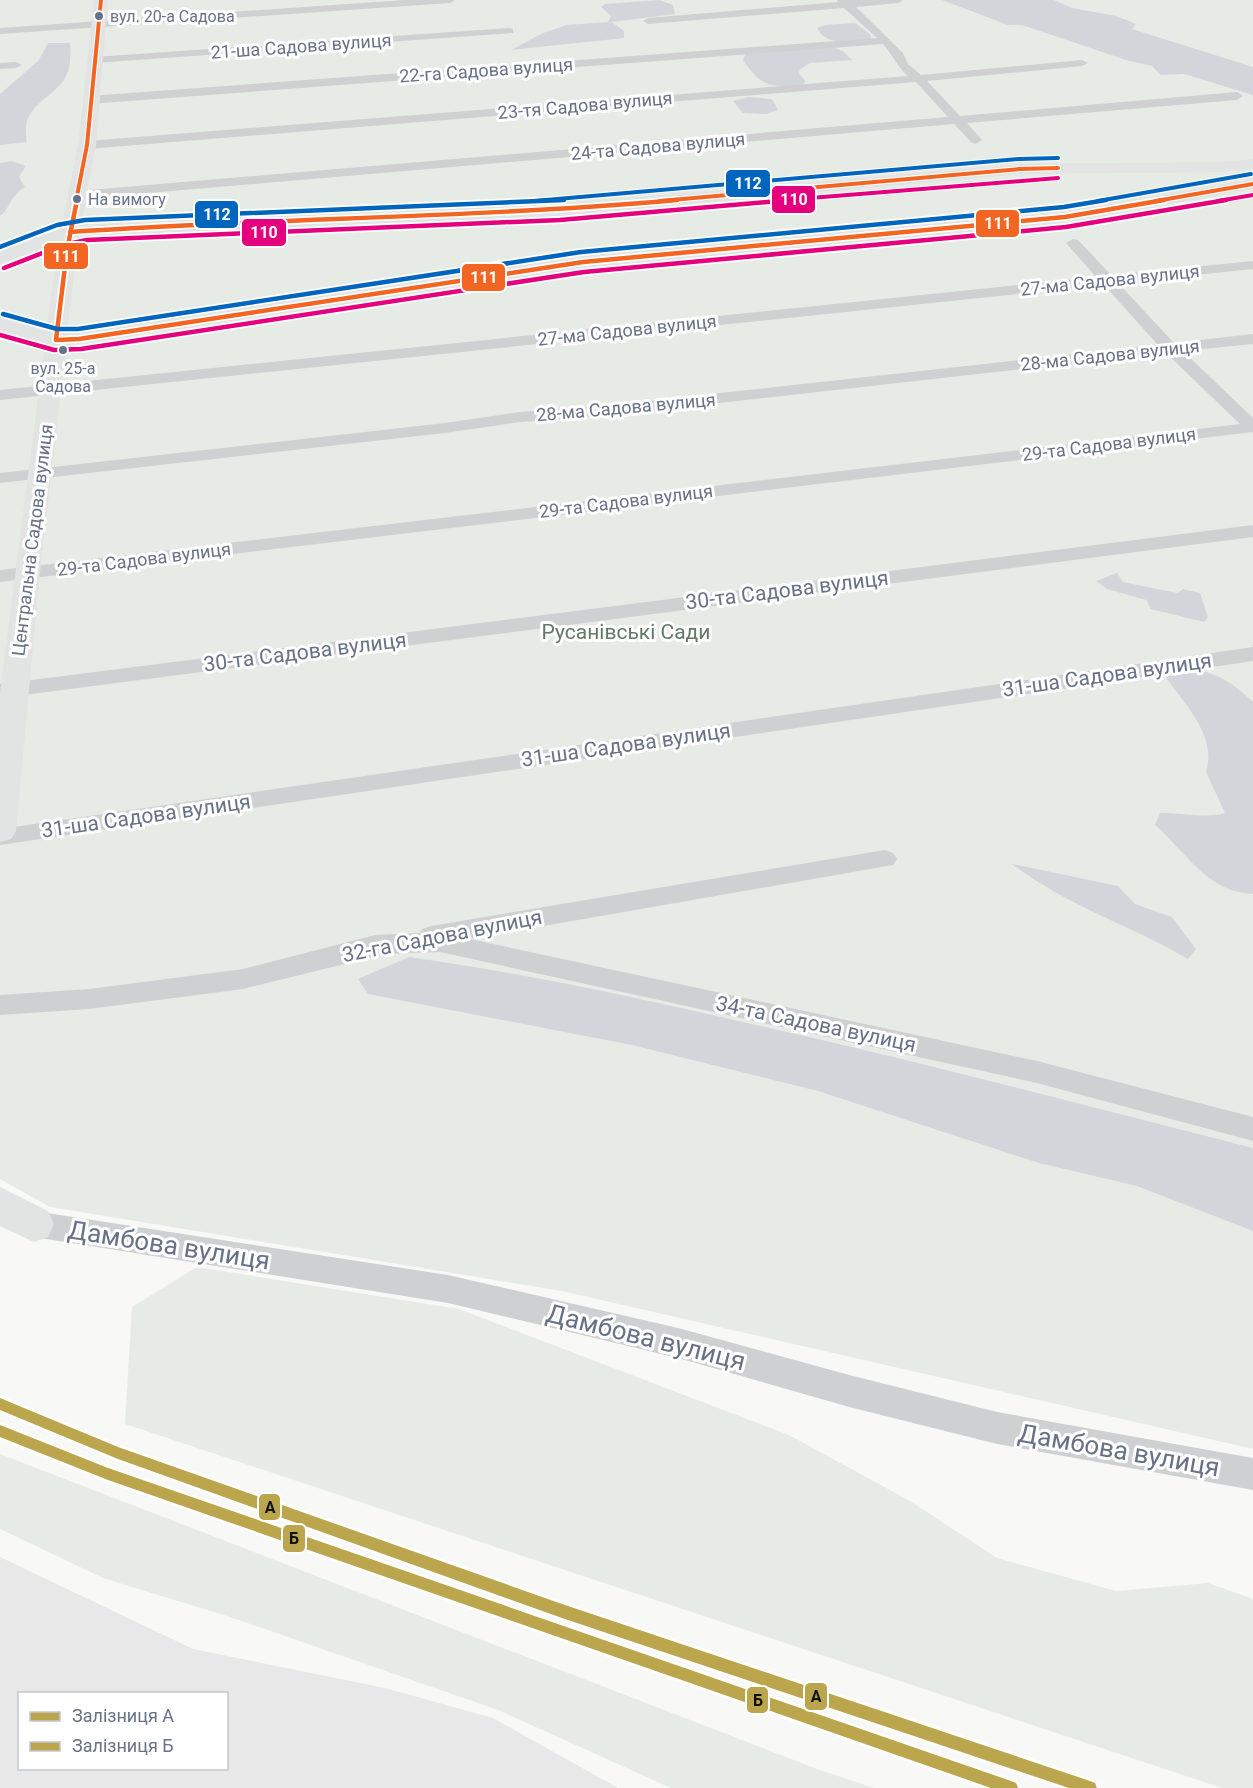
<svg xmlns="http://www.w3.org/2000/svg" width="1253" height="1788" viewBox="0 0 1253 1788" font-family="Roboto,sans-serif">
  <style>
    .built { fill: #e8e8e9; fill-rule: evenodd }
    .green { fill: #e7ebe5 }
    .water { fill: #d2d6da }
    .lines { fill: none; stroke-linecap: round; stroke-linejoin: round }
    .street { fill: #cfd0d2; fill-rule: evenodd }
    .secondary { fill: #e2e3e3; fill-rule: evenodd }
    .bus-1-far1-casing { stroke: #fff; stroke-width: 6 }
    .bus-1-casing { stroke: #fff; stroke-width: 8 }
    .bus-2-far1-casing { stroke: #fff; stroke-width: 6 }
    .bus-2-casing { stroke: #fff; stroke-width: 8 }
    .bus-3-far1-casing { stroke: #fff; stroke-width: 6 }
    .bus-3-casing { stroke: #fff; stroke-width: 8 }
    .bus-1-far1 { stroke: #f26522; stroke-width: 4 }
    .bus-1 { stroke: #f26522; stroke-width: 4.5 }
    .bus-2-far1 { stroke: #e5007d; stroke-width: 4 }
    .bus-2 { stroke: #e5007d; stroke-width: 4.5 }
    .bus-3-far1 { stroke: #0065bd; stroke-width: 4 }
    .bus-3 { stroke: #0065bd; stroke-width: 4.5 }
    .rail-1-casing { stroke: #fff; stroke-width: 5 }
    .rail-2-casing { stroke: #fff; stroke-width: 5 }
    .rail-1 { fill: #bba54d; fill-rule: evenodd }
    .rail-2 { fill: #bba54d; fill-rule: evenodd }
    .bus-dot { fill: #687287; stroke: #fff; stroke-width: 2 }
    .labels { text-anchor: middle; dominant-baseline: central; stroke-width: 6; stroke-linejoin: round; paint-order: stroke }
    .far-bus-label { font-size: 16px; fill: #687287; stroke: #fff; text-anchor: start }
    .far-street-label { font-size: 18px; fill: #687287; stroke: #fff }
    .street-label { font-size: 21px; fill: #687287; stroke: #fff }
    .park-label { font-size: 21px; fill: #637963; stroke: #fff }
    .near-street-label { font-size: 26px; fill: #687287; stroke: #fff }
    .line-badge { stroke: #fff; stroke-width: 2 }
    .badge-label { font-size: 16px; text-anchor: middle; font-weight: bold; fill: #fff }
    .pale-badge-label { font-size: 16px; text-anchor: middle; font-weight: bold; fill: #111 }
  </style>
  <rect width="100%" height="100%" fill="#f8f8f7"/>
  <!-- built -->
  <path class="built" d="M0,1557L193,1649L385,1688L493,1718L618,1788H0ZM20,1694H226V1768H20Z"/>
  <!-- green -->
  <path class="green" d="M0,0H1253V1449L562,1291L50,1207L0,1179Z
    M197,1267L459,1309L789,1435L910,1501L997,1558L1116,1591L1208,1583L1253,1599V1788H1222L125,1424L132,1307Z
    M0,1454L817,1769L874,1788H671L498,1710L230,1617L103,1578L0,1529Z"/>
  <!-- water -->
  <path class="water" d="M659,0L673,5L675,14L612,22L624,31V38L511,50L543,33L567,25L608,22L611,16L601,7L605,4Z
    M942,0H1054L1072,8L1116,16L1136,24L1132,29L1253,67V95L1184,74L1161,75L1152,66L1126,60L1022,25H1008Z
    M855,23L870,34L871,39C853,40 827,48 817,28L825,25Z
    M48,43H70C71,55 71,71 63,81C46,103 20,107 27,142L0,145V94L38,61Z
    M832,47L843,51L852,60L810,63L800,69L799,73L805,81L803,85C771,88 761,87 743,60L746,53Z
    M748,97L772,99L778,110L767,114L743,113L733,101Z
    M12,161L26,166L19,177L25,187C9,197 10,209 0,216V163Z
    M1117,573L1123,582L1178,593L1183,589L1200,593L1208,617L1204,622L1151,609L1146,600L1107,589L1096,581Z
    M1178,667C1215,672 1226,677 1253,702V894C1208,893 1185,851 1155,825L1160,813C1181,812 1204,819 1225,813L1206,772C1218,735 1182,702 1163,673Z
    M1012,864L1118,886L1135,904L1172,917L1196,949L1188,959C1130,925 1065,905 1012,864Z
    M409,957C523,973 635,997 747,1023C917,1061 1085,1105 1253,1148V1231L1137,1186L1039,1163L818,1091L632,1045L368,994L358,979Z"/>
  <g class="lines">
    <!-- street -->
    <path class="street" d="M405,0H455L450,3L0,34V28Z
      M837,0H903L898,3L856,7L903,53L908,64L921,75L1082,60L1088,63L1082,66L927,81L960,116L1237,92L1243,96L1237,100L967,123L982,140L976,144L972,143L954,124L78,199L71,195L78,191L948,117L916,82L87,149L81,145L87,141L908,76C897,67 893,55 883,44L89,104L83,100L89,96L877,38L844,8L648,24L643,21L648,18L838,2Z
      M509,28L513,29V33L94,63L88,60L94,57Z
      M0,63L16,62L22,65L16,68L0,69Z
      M1073,239L1078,240L1111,275L1253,261V269L1118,283L1174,343L1253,334V344L1183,351L1253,418V432L0,582V570L1240,424L1166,353L611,415L520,422L445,433L0,483V473L445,423L520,412L611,405L1158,345L1104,285L0,400V390L1096,277L1066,243Z
      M1253,525V537L0,698V684Z
      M1253,647V661L0,845V829Z
      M885,850L893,853L897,859L893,865L470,939L1037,1061L1253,1117V1141L1037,1083L440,952L385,954L243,989L89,1009L0,1015V995L89,989L243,969L375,935L420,933L422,929L431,926Z
      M34,1211L448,1275L678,1328L853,1376L997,1412L1253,1458V1490L997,1444L853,1408L678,1358L448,1303L34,1237L24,1233L19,1224L24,1215Z"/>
    <!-- secondary -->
    <path class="secondary" d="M94,0H108L96,145L81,225L560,204L1020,164L1219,162L1253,159V169L1219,172L1020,174L560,216L86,236L79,237L67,333L583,256L1065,211L1253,179V189L1065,223L583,268L66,346L40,572L16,831L11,839L0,842V693L45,343L0,331V318L46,331L59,242L0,264V251L61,229L78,145Z
      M0,1187L48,1211L54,1224L48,1237L34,1242L0,1226Z"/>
    <defs>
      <path id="bus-1-far1" d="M76,201L87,145L101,0
        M660,201L1020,169L1058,168
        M1156,201L1253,184"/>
      <path id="bus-1" d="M77,200L67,250L56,340L79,339L583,262L1065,217L1164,200
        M70,232C272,218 475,218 677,200"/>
      <path id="bus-2-far1" d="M773,201L1058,178
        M1218,201L1253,195"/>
      <path id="bus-2" d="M4,268L63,245L87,240L560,220L790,200
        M0,335L54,350L81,349L584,272L1066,227L1226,200"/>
      <path id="bus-3-far1" d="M534,201L1019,159L1058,158
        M1098,201L1251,174"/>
      <path id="bus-3" d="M0,247L57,225L85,220L564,200
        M3,314L57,329H78L581,252L1064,207L1106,200"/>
    </defs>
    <!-- bus-1-far1 casing -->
    <use href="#bus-1-far1" class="bus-1-far1-casing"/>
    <!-- bus-1 casing -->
    <use href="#bus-1" class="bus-1-casing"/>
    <!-- bus-2-far1 casing -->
    <use href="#bus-2-far1" class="bus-2-far1-casing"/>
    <!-- bus-2 casing -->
    <use href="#bus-2" class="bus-2-casing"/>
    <!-- bus-3-far1 casing -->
    <use href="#bus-3-far1" class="bus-3-far1-casing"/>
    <!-- bus-3 casing -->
    <use href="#bus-3" class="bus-3-casing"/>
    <!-- bus-1-far1 -->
    <use href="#bus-1-far1" class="bus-1-far1"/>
    <!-- bus-1 -->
    <use href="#bus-1" class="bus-1"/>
    <!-- bus-2-far1 -->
    <use href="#bus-2-far1" class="bus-2-far1"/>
    <!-- bus-2 -->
    <use href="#bus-2" class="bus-2"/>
    <!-- bus-3-far1 -->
    <use href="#bus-3-far1" class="bus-3-far1"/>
    <!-- bus-3 -->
    <use href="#bus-3" class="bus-3"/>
    <defs>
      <path id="rail-1" d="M0,1398L118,1447L562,1604L1090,1781L1095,1783L1097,1788H1069L562,1618L118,1459L0,1410Z"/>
      <path id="rail-2" d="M0,1425L108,1468L1011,1781L1016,1783L1018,1788H991L108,1480L0,1437Z"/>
    </defs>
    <!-- rail-1 casing -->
    <use href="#rail-1" class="rail-1-casing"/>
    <!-- rail-2 casing -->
    <use href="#rail-2" class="rail-2-casing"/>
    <!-- rail-1 -->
    <use href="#rail-1" class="rail-1"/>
    <!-- rail-2 -->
    <use href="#rail-2" class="rail-2"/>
  </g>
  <!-- markers -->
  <g class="bus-dot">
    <circle cx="99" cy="16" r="5"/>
    <circle cx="77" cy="199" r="5"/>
    <circle cx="63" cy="350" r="5"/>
  </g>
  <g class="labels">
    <!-- far-bus labels -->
    <g class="far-bus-label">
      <text x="110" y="16">вул. 20-а Садова</text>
      <text x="88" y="199">На вимогу</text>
      <text x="63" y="368" text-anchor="middle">вул. 25-а<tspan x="63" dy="18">Садова</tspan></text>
    </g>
    <!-- far-street labels -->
    <g class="far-street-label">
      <text transform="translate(301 46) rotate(-4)">21-ша Садова вулиця</text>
      <text transform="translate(486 70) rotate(-4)">22-га Садова вулиця</text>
      <text transform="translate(585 105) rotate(-5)">23-тя Садова вулиця</text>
      <text transform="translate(658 146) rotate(-5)">24-та Садова вулиця</text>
      <text transform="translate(1110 280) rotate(-6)">27-ма Садова вулиця</text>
      <text transform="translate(627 330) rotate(-6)">27-ма Садова вулиця</text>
      <text transform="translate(1110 355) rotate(-6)">28-ма Садова вулиця</text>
      <text transform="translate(626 407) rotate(-5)">28-ма Садова вулиця</text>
      <text transform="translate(1109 444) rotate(-7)">29-та Садова вулиця</text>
      <text transform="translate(626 501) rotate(-7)">29-та Садова вулиця</text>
      <text transform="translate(32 540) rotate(-83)">Центральна Садова вулиця</text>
      <text transform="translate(144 559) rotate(-7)">29-та Садова вулиця</text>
    </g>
    <!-- street labels -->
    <g class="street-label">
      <text transform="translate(787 590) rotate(-7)">30-та Садова вулиця</text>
      <text transform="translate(305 652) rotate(-7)">30-та Садова вулиця</text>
      <text transform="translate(1107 675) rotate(-8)">31-ша Садова вулиця</text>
      <text transform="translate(626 745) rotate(-8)">31-ша Садова вулиця</text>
      <text transform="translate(146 816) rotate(-8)">31-ша Садова вулиця</text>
      <text transform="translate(442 936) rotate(-11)">32-га Садова вулиця</text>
      <text transform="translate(816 1024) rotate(12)">34-та Садова вулиця</text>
    </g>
    <!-- park labels -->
    <g class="park-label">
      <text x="626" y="632">Русанівські Сади</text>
    </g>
    <!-- near-street labels -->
    <g class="near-street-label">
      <text transform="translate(169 1245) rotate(9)">Дамбова вулиця</text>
      <text transform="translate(646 1337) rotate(14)">Дамбова вулиця</text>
      <text transform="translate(1119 1450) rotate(10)">Дамбова вулиця</text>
    </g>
  </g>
  <g class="line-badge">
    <rect x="725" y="169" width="46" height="29" rx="6" fill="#0065bd"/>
    <rect x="771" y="185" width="45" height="29" rx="6" fill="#e5007d"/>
    <rect x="194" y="200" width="45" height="29" rx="6" fill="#0065bd"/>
    <rect x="975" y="209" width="45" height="29" rx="6" fill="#f26522"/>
    <rect x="241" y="218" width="46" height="29" rx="6" fill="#e5007d"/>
    <rect x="43" y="242" width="46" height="28" rx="6" fill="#f26522"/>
    <rect x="461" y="263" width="45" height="29" rx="6" fill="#f26522"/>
    <rect x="258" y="1493" width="23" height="28" rx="6" fill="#bba54d"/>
    <rect x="282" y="1524" width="24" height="29" rx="6" fill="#bba54d"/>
    <rect x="804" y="1682" width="24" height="29" rx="6" fill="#bba54d"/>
    <rect x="746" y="1686" width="23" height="28" rx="6" fill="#bba54d"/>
  </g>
  <g class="badge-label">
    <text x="748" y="189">112</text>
    <text x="794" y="205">110</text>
    <text x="217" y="220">112</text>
    <text x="998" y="229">111</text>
    <text x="264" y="238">110</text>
    <text x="66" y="262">111</text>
    <text x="484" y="283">111</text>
  </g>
  <g class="pale-badge-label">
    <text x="270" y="1513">A</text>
    <text x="294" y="1544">Б</text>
    <text x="816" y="1702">A</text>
    <text x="758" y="1706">Б</text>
  </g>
  <!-- legend -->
  <rect x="18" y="1692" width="210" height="78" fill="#ffffff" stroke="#c3c7cf" stroke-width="1.5"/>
  <rect x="30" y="1712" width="30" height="9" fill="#bba54d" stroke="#c3c7cf" stroke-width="1.5"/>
  <text x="72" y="1722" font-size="18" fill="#687287">Залізниця A</text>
  <rect x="30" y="1742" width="30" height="9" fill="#bba54d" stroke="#c3c7cf" stroke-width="1.5"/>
  <text x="72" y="1752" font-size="18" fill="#687287">Залізниця Б</text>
</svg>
